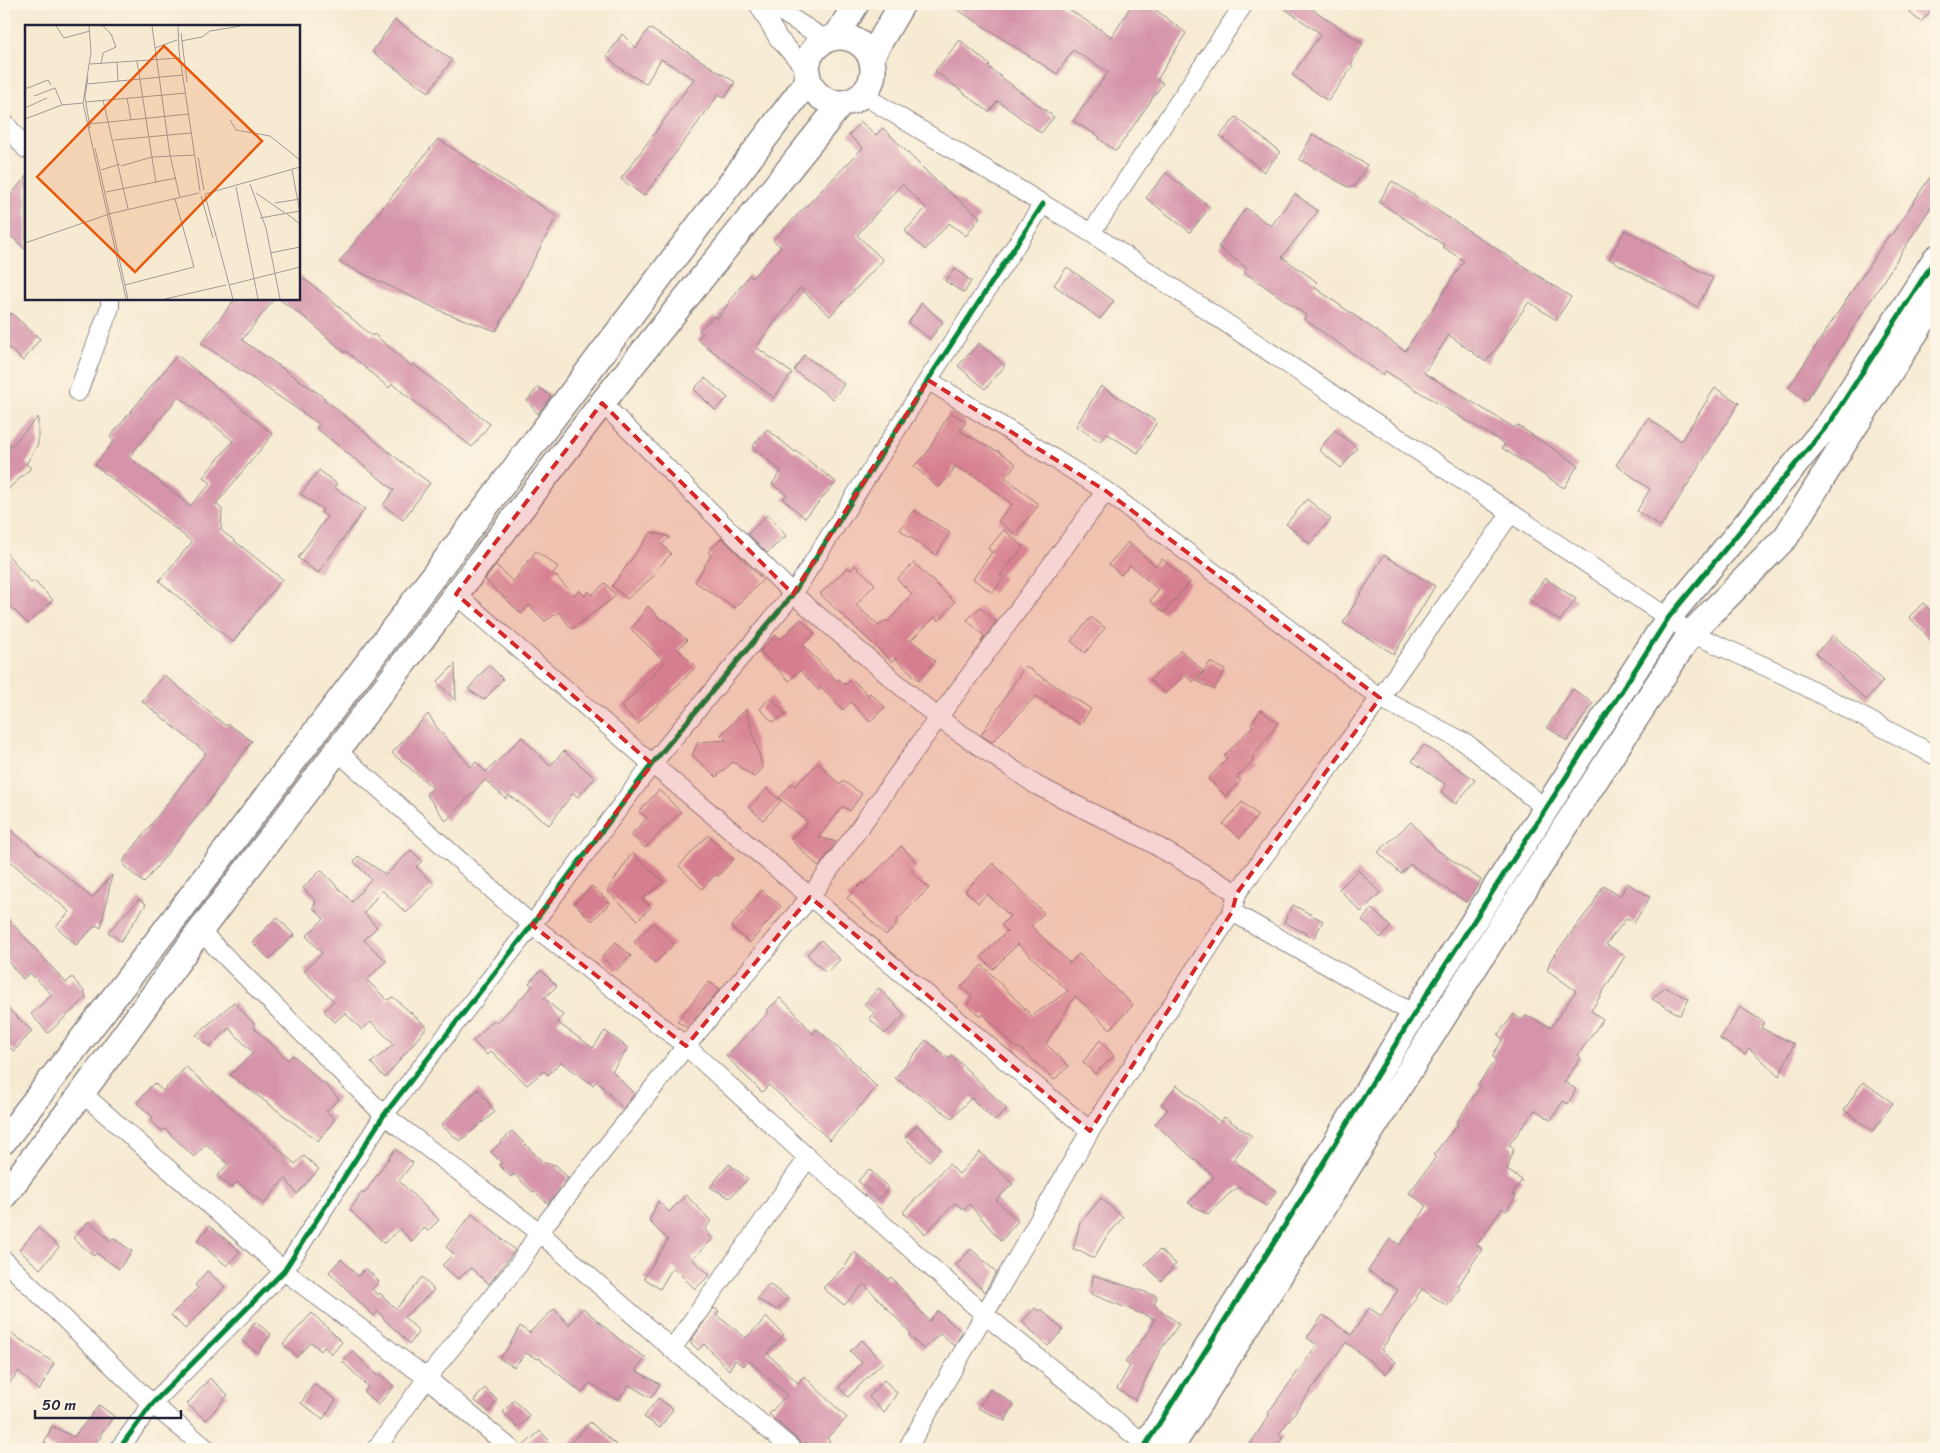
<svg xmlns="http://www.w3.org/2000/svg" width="1940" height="1453" viewBox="0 0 1940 1453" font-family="Sriracha,sans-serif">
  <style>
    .building { fill: #d594aa; fill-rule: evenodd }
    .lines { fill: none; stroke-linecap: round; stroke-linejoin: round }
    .street-casing { stroke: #8c8686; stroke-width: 20 }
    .secondary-casing { stroke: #8c8686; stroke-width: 28 }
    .street { stroke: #fff; stroke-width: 18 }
    .secondary { stroke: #fff; stroke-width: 25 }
    .cycleway-casing { stroke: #fcf5e5; stroke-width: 8 }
    .cycleway { stroke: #00873e; stroke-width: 5 }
    .marked { fill: #d62828; fill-opacity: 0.2; stroke: #d62828; stroke-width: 4; stroke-dasharray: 10 6; stroke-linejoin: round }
    .inset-road { fill: none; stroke: #a19a96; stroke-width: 1 }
    .view { fill: #e8590c; fill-opacity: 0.15; stroke: #e8590c; stroke-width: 2.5 }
    .inset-edge { fill: none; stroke: #22223b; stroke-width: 2.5 }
  </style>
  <rect width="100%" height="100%" fill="#fcf5e5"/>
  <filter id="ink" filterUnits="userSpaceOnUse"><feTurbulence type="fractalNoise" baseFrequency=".02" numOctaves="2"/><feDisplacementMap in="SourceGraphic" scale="10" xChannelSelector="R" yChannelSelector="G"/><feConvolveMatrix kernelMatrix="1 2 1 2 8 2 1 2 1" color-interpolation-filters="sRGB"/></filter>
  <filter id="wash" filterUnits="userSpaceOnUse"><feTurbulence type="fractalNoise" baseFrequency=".0096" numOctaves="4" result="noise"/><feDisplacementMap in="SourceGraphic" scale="20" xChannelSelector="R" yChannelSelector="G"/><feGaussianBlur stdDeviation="1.12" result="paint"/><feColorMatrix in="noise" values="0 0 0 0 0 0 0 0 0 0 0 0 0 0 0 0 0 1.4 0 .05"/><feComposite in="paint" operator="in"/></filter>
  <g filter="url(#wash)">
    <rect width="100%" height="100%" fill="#f6ead2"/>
    <g id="blocks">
      <!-- building -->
      <path class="building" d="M949,4H1060L1112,37L1132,4H1148L1186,33L1157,80L1163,83L1116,151L1099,139L1100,137L1073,121L1108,72L1073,50L1057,74Z
        M1278,4H1305L1363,44L1351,64L1353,66L1328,101L1292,75L1321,34Z
        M1916,4H1936L1921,22L1909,12Z
        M395,20L452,60L429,92L372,52Z
        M649,28L735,82L725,98L719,94L644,196L621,179L694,79L661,59L646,84L621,69L607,56L622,34L636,48Z
        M960,40L990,65L988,67L1054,117L1041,133L998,101L989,112L935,71Z
        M1236,117L1280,152L1264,172L1220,136Z
        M861,122L876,135L883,128L939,184L980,217L966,236L949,223L925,250L905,231L926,208L902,184L857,235L883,260L830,316L800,288L756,347L792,373L774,398L697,339L703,334L699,330L714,316L717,319L749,275L752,278L781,247L773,240L863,148L849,135Z
        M1313,134L1367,165L1354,187H1348L1299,159Z
        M438,139L557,216L496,331L443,312L339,262Z
        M1936,168V199L1806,401L1789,387L1889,235L1891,236Z
        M1166,173L1210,207L1190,232L1146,198Z
        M26,176V250L4,230V186L11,195Z
        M1392,181L1571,297L1556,320L1529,302L1486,362L1449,335L1424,373L1515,428L1517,425L1578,465L1564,488L1502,448L1505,444L1385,371L1383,375L1304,319L1306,315L1244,272L1247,268L1218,247L1246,208L1271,226L1295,194L1318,211L1282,257L1317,282L1314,287L1405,351L1464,261L1443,247L1444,245L1379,202Z
        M1625,230L1713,278L1697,307L1609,259Z
        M1067,267L1114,301L1100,319L1054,285Z
        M955,269L971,281L964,293L945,281Z
        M299,275L325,295L372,336L374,334L411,366L413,364L490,424L472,447L392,384L389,388L346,351L345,353L307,319L279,299H299Z
        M235,299H274L242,340L325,398L324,399L399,460L430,483L403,520L383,505L394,490L316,428L319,424L201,343Z
        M922,303L943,322L930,339L908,323Z
        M11,313L40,339L23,361L4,343V320Z
        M979,343L1005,366L985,389L958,366Z
        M177,355L273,434L216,504L222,509L221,530L282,579L233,642L159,581L192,542L95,465L114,441L110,437ZM179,396L233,441L203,477L211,483L190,506L129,457Z
        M804,355L844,384L833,399L794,370Z
        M705,378L728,398L715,410L694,389Z
        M1101,386L1157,422L1138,453L1106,433L1100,442L1076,426Z
        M538,387L551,396L538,414L527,401Z
        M1715,388L1739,403L1661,527L1637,511L1650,489L1616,465L1648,418L1681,441Z
        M950,412L966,422L960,431L996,451L997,450L1016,464L1005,477L1039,505L1015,534L998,521L1012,504L976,477L954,466L951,475L938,488L914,466L927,453Z
        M38,417V444L26,464L31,468L4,493V454Z
        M767,429L795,452L796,451L836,482L805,518L783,499L787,495L772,484L781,471L752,447Z
        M1335,430L1357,448L1341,468L1319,450Z
        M319,470L337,484L334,487L365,509L318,573L298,558L327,517L321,513L323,510L301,494Z
        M1307,499L1331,519L1310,544L1286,524Z
        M914,510L950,533L936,555L900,530Z
        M768,514L786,536L767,553L748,534Z
        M1004,530L1024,547L1000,575L1004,577L993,593L973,579L992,552L988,549Z
        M651,532L670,537L662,544L671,554L653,573L655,575L627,599L612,586Z
        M722,538L763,580L734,608L695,582L711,555L708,552Z
        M1128,542L1156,566L1162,559L1190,582L1164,613L1150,601L1159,590L1130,565L1121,575L1109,564Z
        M4,550L31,583L34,581L53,600L28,624L4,600Z
        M536,551L558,567L553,573L574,595L579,590L585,596L588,591L592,595L605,583L616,596L572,629L559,612L545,621L529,605L522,614L485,580L496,565L513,582Z
        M1384,555L1435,586L1394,654L1343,623Z
        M914,563L955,602L939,621L935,617L911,640L935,661L919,680L895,658L892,662L820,594L848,567L851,570L855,565L875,584L856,605L879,626L886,620L888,622L912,594L897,579Z
        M1545,578L1576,599L1560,621L1529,600Z
        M1923,603L1936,617V645L1909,617Z
        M648,606L662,621L664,619L687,640L678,649L696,667L638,724L621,707L665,662L631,629Z
        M980,607L996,622L981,642L984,636L967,620Z
        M1091,617L1105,628L1085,653L1071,641Z
        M801,619L815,634L803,645L837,681L839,679L845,685L852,679L868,695L870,693L885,707L870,722L851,702L843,710L821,687L818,690L800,670L789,681L760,651L776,635L781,639Z
        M1833,635L1883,681L1866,700L1816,653Z
        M1181,650L1203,671L1193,682L1185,675L1165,694L1150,680Z
        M1210,662L1225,670L1214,690L1197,681Z
        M455,664L456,701L437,682Z
        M489,665L503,679L484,700L468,689Z
        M1025,666L1091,709L1080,725L1036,696L992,742L981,735Z
        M164,675L226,726L228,724L252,741L206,805L144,883L124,866V860L206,753L142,701Z
        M1573,689L1593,703L1567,741L1547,727Z
        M770,697L786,714L773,722L760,709Z
        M746,709L763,768L754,777L733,762L716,777L692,755L698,742L727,740L721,735Z
        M1261,710L1278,723L1252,758L1254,760L1237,777L1241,780L1226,796L1208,779L1227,758L1224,756L1253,726L1251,724Z
        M428,714L438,729L471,767L476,762L486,772L522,737L550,766L564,751L595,778L578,797L573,793L549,825L509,795L506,799L485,780L446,821L426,794L433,788L392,753Z
        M1424,745L1475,780L1456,804L1441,792L1446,785L1412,761Z
        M818,763L840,785L843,781L862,794L850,811L843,806L819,837L836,842L819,867L790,839L808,822L779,798L792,783L795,786Z
        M767,788L781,801L763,820L749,807Z
        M659,790L681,812L645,848L631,835L647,818L639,811Z
        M1242,802L1258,815L1240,838L1223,824Z
        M1411,822L1437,850L1481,880L1466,902L1410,864L1401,874L1378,852Z
        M4,824L92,898L112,875L101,928L96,925L76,945L56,926L70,912L4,856Z
        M708,835L734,859L718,876L715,875L702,889L679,866Z
        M901,846L918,864L911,871L929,888L895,922L897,925L886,935L847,898L862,883L864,884Z
        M411,850L422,861L416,867L434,884L406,913L382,890L364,913L377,927L364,940L386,961L367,980L387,1000L393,997L427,1027L385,1078L371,1063L394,1044L371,1022L362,1030L345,1013L335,1022L324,1011L334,1001L304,971L322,953L306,936L324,919L313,908L316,901L303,888L321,870L352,902L371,879L354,862L358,856L386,875Z
        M632,853L664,882L642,899L651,907L638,920L607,891Z
        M993,863L1044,913L1031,926L1070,963L1079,954L1133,1005L1110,1029L1075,996L1046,1044L1069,1066L1054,1080L1019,1047L1017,1049L983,1014L981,1017L967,1004L972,997L961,987L982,965L1032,1016L1068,991L1018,944L993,969L981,957L1007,931L1001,925L1010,916L987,894L978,903L965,891Z
        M1358,870L1380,893L1361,912L1339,889Z
        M1627,883L1650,897L1634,923L1627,918L1606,944L1625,956L1591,1011L1603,1019L1578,1055L1581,1058L1564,1082L1576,1089L1568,1104L1563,1101L1551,1120L1535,1110L1509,1145L1514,1148L1507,1170L1522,1180L1512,1194L1516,1196L1506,1211L1502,1208L1477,1245L1482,1249L1458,1286L1460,1288L1447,1306L1422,1289L1381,1350L1396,1362L1386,1374L1346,1342L1279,1434L1283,1437L1275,1449H1247L1269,1415L1268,1413L1317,1345L1307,1338L1323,1315L1351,1335L1369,1308L1381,1316L1398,1290L1368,1271L1390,1239L1400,1245L1427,1206L1409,1193L1436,1157L1433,1155L1458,1124L1456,1123L1480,1087L1478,1085L1496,1059L1492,1056L1503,1039L1498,1035L1514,1014L1521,1020L1526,1016L1551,1027L1576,991L1547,970L1551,959L1592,906L1603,886L1620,896Z
        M592,886L610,903L592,921L574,903Z
        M762,890L781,906L750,943L731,927Z
        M139,899L146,904L121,941L108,932Z
        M1293,905L1323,921L1314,938L1284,922Z
        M1372,909L1391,927L1381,938L1362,920Z
        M4,914L66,983L72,977L84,991L86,998L48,1033L31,1014L52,995L30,973L23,979L4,957Z
        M277,917L294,935L269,959L252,942Z
        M653,923L674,944L655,963L634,942Z
        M821,940L840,960L826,973L807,954Z
        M616,942L631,956L616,971L602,957Z
        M541,970L557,986L544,998L563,1015L557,1022L593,1048L605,1031L628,1048L612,1071L634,1094L623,1109L597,1081L593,1085L561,1062L548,1075L544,1071L527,1085L491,1051L487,1055L473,1041L494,1020L497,1023L533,986L529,983Z
        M709,982L720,989L687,1028L677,1021Z
        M1665,987L1689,999L1680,1015L1652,999Z
        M879,988L905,1015L885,1034L869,1018L874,1013L864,1004Z
        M780,998L792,1009L813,1034L817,1029L859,1067L858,1068L877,1087L830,1140L769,1085L762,1092L726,1056L769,1012L767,1010Z
        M234,1002L256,1026L254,1028L288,1060L293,1055L323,1084L324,1083L339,1099L326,1111L335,1119L318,1141L230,1075L253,1053L229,1028L210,1047L196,1035Z
        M4,1005L32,1031L14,1051L4,1043Z
        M1740,1007L1764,1022L1761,1028L1794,1044L1779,1076L1749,1048L1745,1054L1720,1039Z
        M926,1040L949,1059L952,1055L1007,1109L995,1121L971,1098L952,1118L895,1078Z
        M1100,1040L1114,1056L1095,1074L1083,1062Z
        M186,1067L295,1164L304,1156L319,1169L297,1194L285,1178L264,1204L237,1182L231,1188L217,1176L228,1164L206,1144L194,1157L165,1129L162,1131L151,1120L153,1117L137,1103L154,1083L163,1091Z
        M1863,1082L1893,1103L1873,1131L1844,1110Z
        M1177,1085L1220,1122L1224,1117L1252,1136L1233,1160L1276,1191L1266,1206L1239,1187L1230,1193L1208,1214L1188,1203L1214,1177L1155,1124L1168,1109L1161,1104Z
        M478,1089L495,1112L460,1141L441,1125Z
        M917,1125L941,1149L929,1161L905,1138Z
        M512,1131L544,1163L556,1165L568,1178L548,1204L534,1191L533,1192L514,1174L511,1177L499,1165L502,1163L491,1152Z
        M395,1149L413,1163L399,1181L439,1220L428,1231L424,1228L412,1242L400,1229L384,1243L350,1210L362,1192L364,1194Z
        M980,1152L1013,1184L996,1200L1018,1221L1001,1241L969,1204L964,1210L955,1203L925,1234L903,1212L949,1164L959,1174Z
        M729,1164L748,1179L730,1198L710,1187Z
        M869,1169L889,1188L879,1199L858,1181Z
        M686,1195L711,1221L705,1229L713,1239L692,1259L710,1275L695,1289L673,1267L660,1289L644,1278L668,1240L649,1221L658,1201L669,1212Z
        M1101,1198L1123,1217L1105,1239L1094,1258L1081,1251L1073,1249L1080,1223Z
        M472,1214L515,1250L489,1284L471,1268L458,1279L442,1265L454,1254L446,1247Z
        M89,1221L111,1241L113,1238L132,1251L119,1269L96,1253L94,1256L73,1238Z
        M209,1226L240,1251L227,1266L197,1241Z
        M38,1228L59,1247L40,1269L19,1250Z
        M971,1249L996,1272L985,1292L956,1265Z
        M1160,1250L1176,1264L1161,1281L1145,1264Z
        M854,1252L889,1279L891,1277L929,1321L938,1311L962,1332L954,1346L940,1334L923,1349L909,1335L911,1333L864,1284L844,1305L823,1288L846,1265Z
        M341,1259L358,1276L366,1268L379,1282L372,1289L378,1295L380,1293L396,1309L422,1277L434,1290L404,1317L419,1331L410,1344L386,1321L378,1311L374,1316L329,1272Z
        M207,1271L225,1287L185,1329L171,1315L198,1288L195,1285Z
        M1093,1275L1157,1296L1154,1305L1179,1324L1161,1349L1135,1400L1117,1389L1130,1366L1125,1362L1150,1329L1149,1328L1155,1319L1091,1294Z
        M769,1284L788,1298L777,1310L757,1299Z
        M583,1308L621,1341L646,1358L635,1370L660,1384L651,1398L629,1385L618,1400L590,1383L582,1393L539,1358L538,1359L526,1353L514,1367L499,1358L506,1351L520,1326L529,1333L554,1309L569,1325Z
        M714,1308L719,1311L716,1315L746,1338L767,1317L784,1335L767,1353L798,1383L804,1376L847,1418L827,1438L830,1442L822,1449H814L806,1442L802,1446L799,1441L769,1414L787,1395L748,1360L744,1366L735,1360L729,1370L704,1344L698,1350L690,1342Z
        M1035,1308L1039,1311L1041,1309L1063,1330L1048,1346L1022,1322Z
        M312,1313L342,1342L332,1354L324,1347L321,1351L311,1342L297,1357L283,1344Z
        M255,1322L271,1334L258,1353L242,1341Z
        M4,1328L54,1363L39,1391L19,1371L4,1390Z
        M862,1340L883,1362L848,1397L839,1387L862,1363L850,1351Z
        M353,1351L377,1376L379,1374L394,1386L378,1405L364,1392L368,1387L342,1361Z
        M210,1378L228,1395L206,1420L187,1404Z
        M884,1380L897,1393L884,1413L869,1397Z
        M314,1384L336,1400L323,1419L301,1403Z
        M485,1388L497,1400L489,1412L474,1400Z
        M990,1389L1014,1404L1005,1421L978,1408Z
        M658,1398L673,1409L660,1428L644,1417Z
        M514,1400L530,1416L518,1428L503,1412Z
        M99,1405L114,1416L100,1435L101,1437L93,1445L101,1449H58L44,1443L52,1426L74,1437Z
        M590,1422L621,1449H565Z
        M540,1431L558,1449H521V1448Z"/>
    </g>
  </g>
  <g filter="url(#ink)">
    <use href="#blocks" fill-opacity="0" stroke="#8c8686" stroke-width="1"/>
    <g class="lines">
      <defs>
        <path id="street" d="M758,4L778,38L806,69
          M769,4L826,40
          M863,95L1091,233L1691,633L1786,676L1936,756
          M4,122L26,149
          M1091,233L1244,4
          M928,380L1106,491L1380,698L1466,743L1546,809
          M78,392L110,307V299
          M602,403L793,594L938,718L1036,785L1148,841L1237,893
          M456,594L652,764L1090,1131
          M336,750L532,925L686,1046L808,1158L984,1314L1146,1445
          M1232,912L1414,1014
          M200,931L384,1115L539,1232L672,1349L792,1449
          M82,1093L284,1271L427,1378L511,1449
          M4,1260L152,1404L207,1449
          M672,1349L808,1158
          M119,1449L152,1404L284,1271L384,1115L532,925L652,764L793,594L928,380L1043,204
          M376,1449L427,1378L519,1264L539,1232L686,1046L810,897L938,718L1106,491
          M907,1449L1090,1131L1232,912L1237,893L1380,698L1511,513"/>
        <path id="secondary" d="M807 70a33 33 0 1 1 66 0a33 33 0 1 1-66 0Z
          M836,37L856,4
          M871,57L902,4
          M4,1141L170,924L808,81
          M4,1196L82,1093L200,931L456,594L602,403L841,104
          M1143,1449L1294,1211L1414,1014L1669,617L1831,421L1936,258
          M1170,1449L1504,921L1691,633L1786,537L1846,440L1936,301"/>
      </defs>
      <!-- street casing -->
      <use href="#street" class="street-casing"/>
      <!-- secondary casing -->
      <use href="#secondary" class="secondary-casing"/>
      <!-- street -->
      <use href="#street" class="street"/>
      <!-- secondary -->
      <use href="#secondary" class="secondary"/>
      <defs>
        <path id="cycleway" d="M119,1449L152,1404L284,1271L384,1115L532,925L652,764L793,594L928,380L1043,204
          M1143,1449L1294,1211L1414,1014L1669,617L1831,421L1936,258"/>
      </defs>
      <!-- cycleway casing -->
      <use href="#cycleway" class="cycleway-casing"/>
      <!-- cycleway -->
      <use href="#cycleway" class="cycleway"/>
    </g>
  </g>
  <!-- marked area -->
  <path class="marked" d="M928,380L1106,491L1380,698L1237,893L1232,912L1090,1131L810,897L686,1046L532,925L652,764L456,594L602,403L793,594Z"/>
  <!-- overview -->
  <g transform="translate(25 25)">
    <rect width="275" height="275" fill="#f6ead2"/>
    <path class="inset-road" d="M31,1L39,13L65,6M64,1L66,27L58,78L101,274M127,1L145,130L155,173M153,1L154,26L175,166M156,8L162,57M156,16L177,12L185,6L216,1M130,23L152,15M112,36L131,158M92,38L93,57M65,39L155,33M76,39L78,28L91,22L86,9L78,1M63,52L60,72L65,103M62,59L158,50M0,64L23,55L26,60M9,71L30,63L37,80L58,78M102,73L106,95M78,75L103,184M61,77L161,68M0,83L22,73M0,94L37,80M205,95L211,105L245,111L275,135M64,99L164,89M89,115L166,108M70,123L103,274M173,132L179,165M96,141L127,132L170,130M76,145L95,139M267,145L275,188M225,159L241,203L255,274M211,162L233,274M81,167L151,153M231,168L260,188M180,169L275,142M180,170L208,274M176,171L188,213M250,178L275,174M262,189L275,199M235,193L275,186M0,218L84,189L174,168M245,228L275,222M100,260L169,242L150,174M204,260L275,242M140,274L201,260"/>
    <path class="view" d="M139,21L237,116L110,247L12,152Z"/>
    <rect width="275" height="275" class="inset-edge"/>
  </g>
  <!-- margin -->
  <rect width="1940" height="1453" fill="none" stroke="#fcf5e5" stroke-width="20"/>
  <!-- scale -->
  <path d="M35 1410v8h146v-8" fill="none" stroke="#22223b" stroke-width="2.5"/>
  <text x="42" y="1410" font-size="15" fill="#22223b" stroke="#fcf5e5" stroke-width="4" paint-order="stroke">50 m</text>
</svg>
